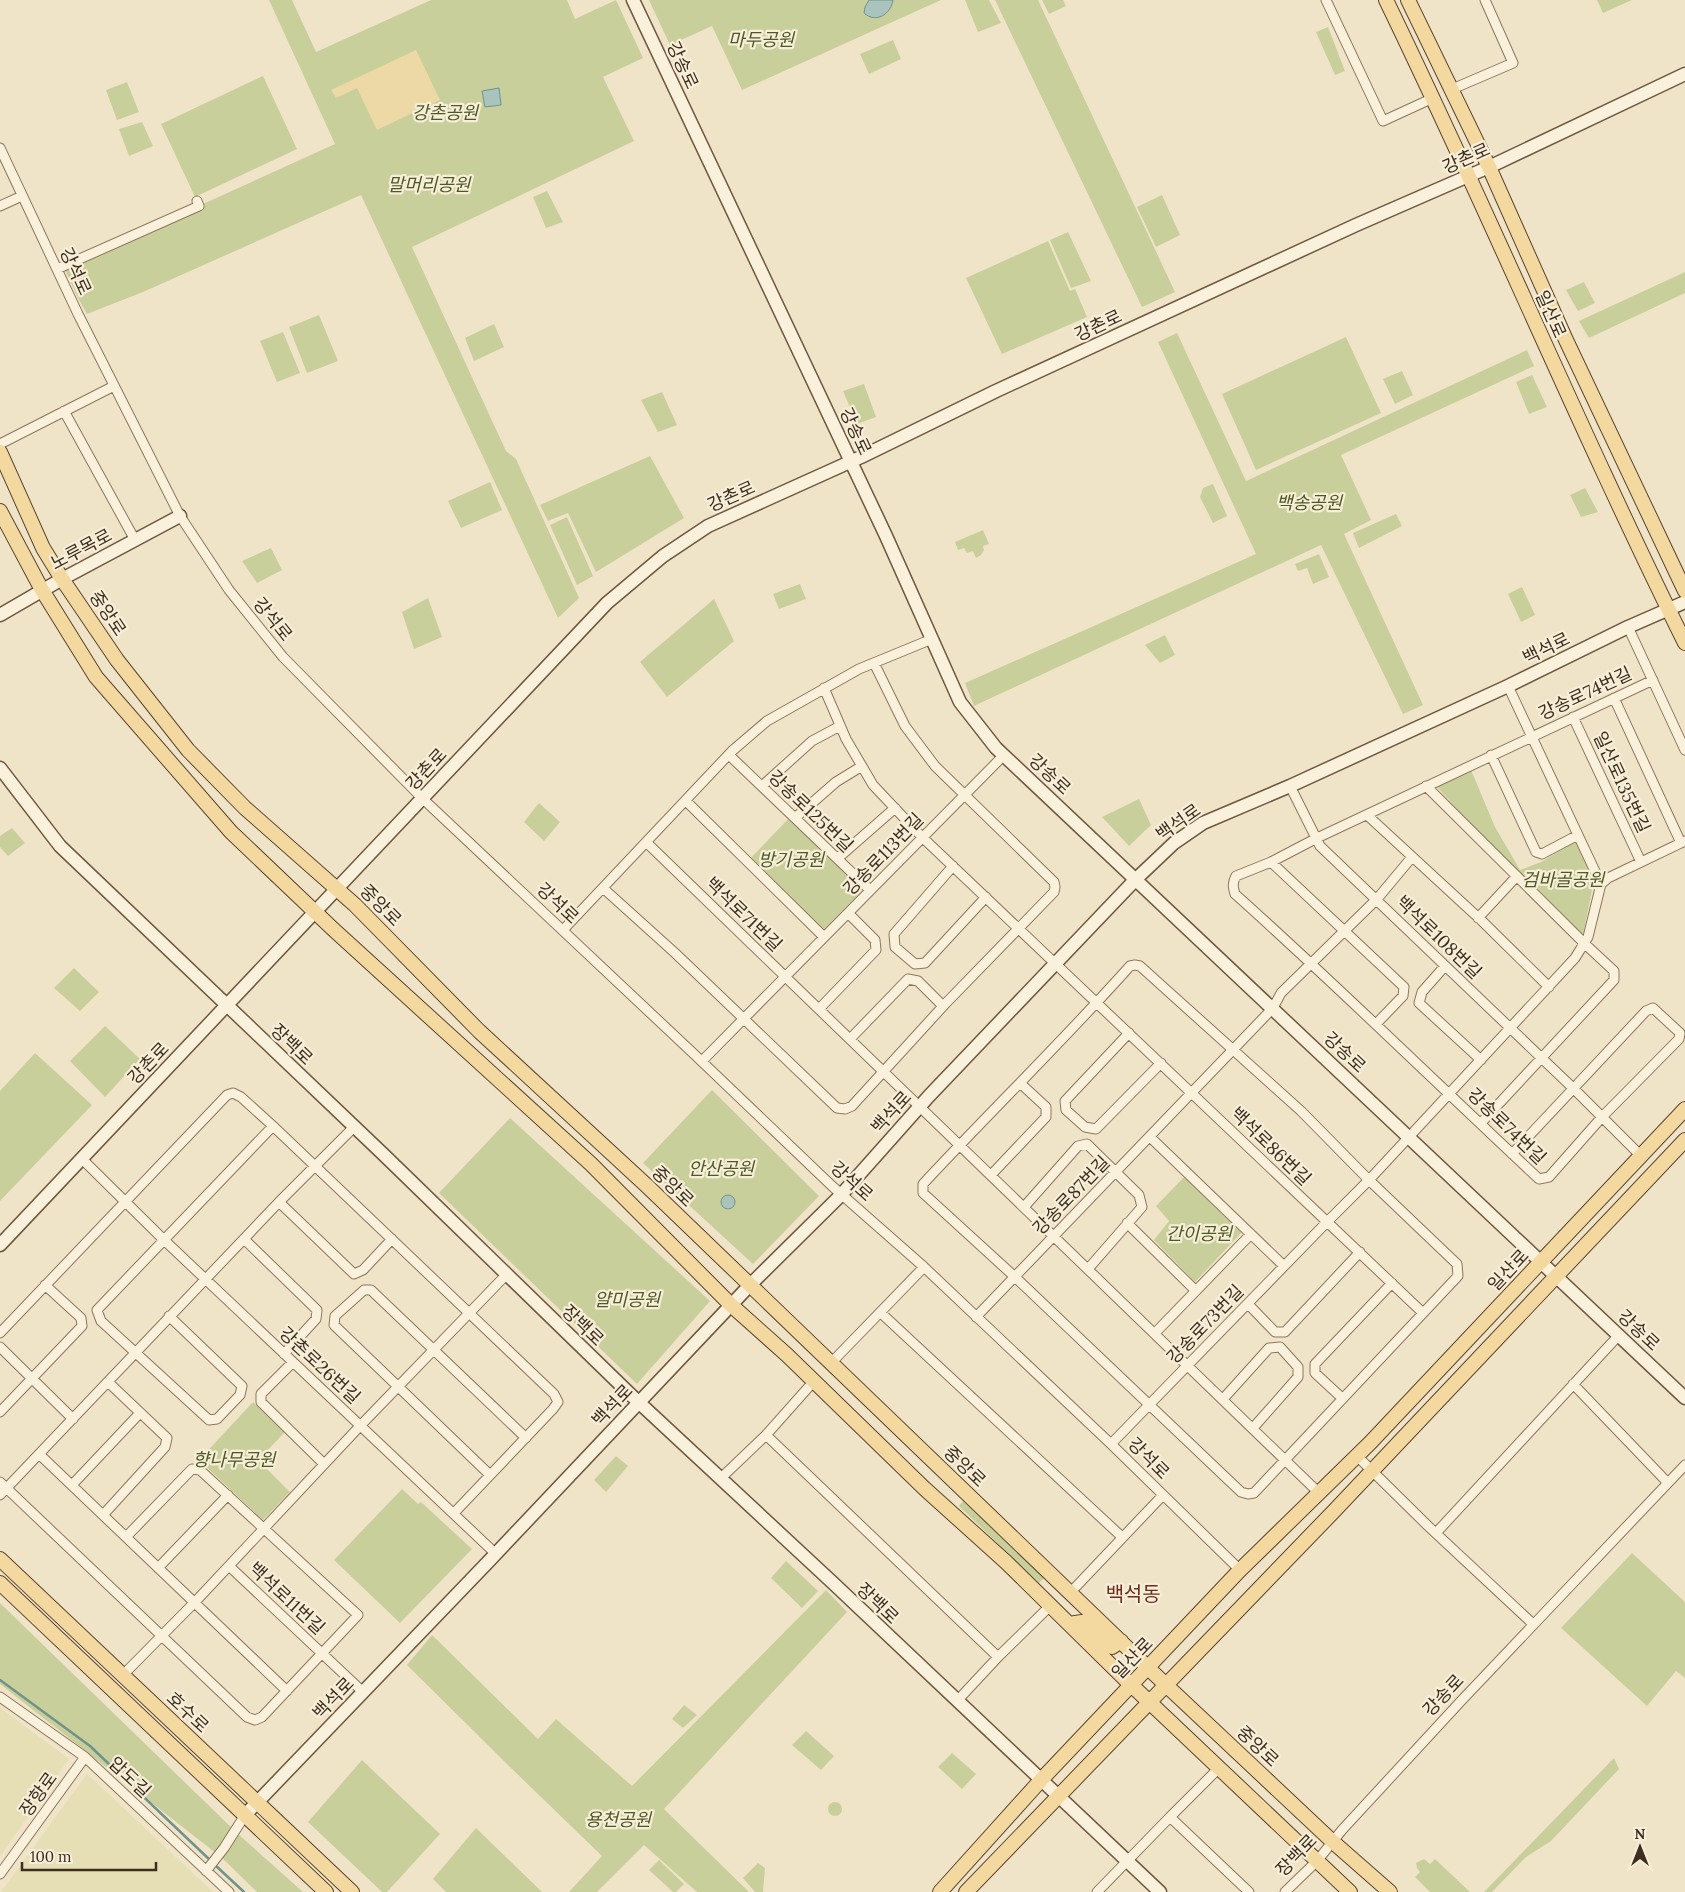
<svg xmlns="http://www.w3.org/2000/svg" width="1685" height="1892" viewBox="0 0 1685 1892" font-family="Lora,'Noto Sans KR',serif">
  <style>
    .farmland { fill: #e6deb5 }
    .green { fill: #c9cf9b }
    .sand { fill: #ecd9a5 }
    .water { fill: #a9c4bc; stroke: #6f938a }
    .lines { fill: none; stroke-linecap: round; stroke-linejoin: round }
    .stream { stroke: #6f938a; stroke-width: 2.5 }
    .street-casing { stroke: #8d765c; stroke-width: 11 }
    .secondary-casing { stroke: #6f573f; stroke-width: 15 }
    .primary-casing { stroke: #5b4430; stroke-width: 16 }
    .street { stroke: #faf1dc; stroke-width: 9 }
    .secondary { stroke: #faf1dc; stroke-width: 12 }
    .primary { stroke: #f3d9a0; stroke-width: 14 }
    .labels { text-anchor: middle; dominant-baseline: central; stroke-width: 4.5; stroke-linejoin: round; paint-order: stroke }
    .park-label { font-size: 18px; font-style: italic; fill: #4d5a26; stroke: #f7eed8 }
    .street-label { font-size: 18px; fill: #3d2e20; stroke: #f7eed8 }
    .quarter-label { font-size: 20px; fill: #6b2e1e; stroke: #f7eed8 }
  </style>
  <rect width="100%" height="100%" fill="#f0e4c8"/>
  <!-- farmland -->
  <path class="farmland" d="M0,1708L69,1759L0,1856Z
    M87,1774L213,1892H1Z"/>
  <!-- green -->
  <path class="green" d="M269,0H292L316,52L431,0H567L575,19L616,0L643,58L603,77L634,141L412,247L506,451L516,459L579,598L558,618L361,195L143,292L87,314L78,298L65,270L204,206L203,204L335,144Z
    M649,0H941L742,90L712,26L670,45Z
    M965,0H989L1001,23L978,32Z
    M995,0H1038L1175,292L1142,307Z
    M1042,0H1063L1066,6L1049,14Z
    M1597,0H1632L1603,13Z
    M1328,27L1345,71L1335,75L1316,32Z
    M893,40L901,59L869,74L860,54Z
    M263,76L297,149L195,197L161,124Z
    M127,82L139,112L117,120L106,90Z
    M142,122L153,146L129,156L119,129Z
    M547,191L563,222L546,228L533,197Z
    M1162,195L1180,235L1156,247L1137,207Z
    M1068,232L1091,281L1071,288L1050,240Z
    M1048,241L1070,291L1075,289L1087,317L1002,354L966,278Z
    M1685,272V293L1589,338L1579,321Z
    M1584,282L1595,303L1578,311L1566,290Z
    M319,315L338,361L307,373L289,327Z
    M494,324L504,347L474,361L465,338Z
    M283,332L300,373L277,382L260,341Z
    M1177,333L1246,481L1527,350L1534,366L1341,455L1371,520L1344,534L1423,705L1403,714L1321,545L974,706L965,683L1256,554L1158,342Z
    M1346,337L1381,413L1256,470L1222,394Z
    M1402,371L1413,395L1395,404L1383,379Z
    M1532,375L1547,407L1529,414L1516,382Z
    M864,384L876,417L857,424L843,391Z
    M662,392L677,425L658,432L641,400Z
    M650,456L684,518L596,572L568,513L548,521L540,505Z
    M490,482L502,510L461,528L448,501Z
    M1213,484L1227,516L1213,523L1200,497L1203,488Z
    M1585,488L1598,512L1581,517L1570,495Z
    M1396,514L1402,526L1359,548L1353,533Z
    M567,517L593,576L577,585L550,525Z
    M983,530L989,544L983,546L984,550L981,555L976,558L973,551L967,553L964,548L958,550L955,542Z
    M271,548L282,570L257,583L242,561Z
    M1319,554L1329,577L1313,584L1307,568L1298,571L1295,564Z
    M800,584L806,599L779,609L773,594Z
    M1522,587L1535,615L1521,622L1508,594Z
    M428,598L442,637L414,649L402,612Z
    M714,599L734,641L667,697L640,662Z
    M1165,635L1175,655L1160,663L1145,645Z
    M1471,770L1495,827L1520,870L1541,862L1575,842L1585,859L1593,885L1583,935L1458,810L1436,786Z
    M1139,799L1151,825L1129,846L1102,817Z
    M539,803L560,822L544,841L524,822Z
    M790,817L863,891L825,930L749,860Z
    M12,828L25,843L8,856L0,847V836Z
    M74,968L99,992L80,1011L54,988Z
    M105,1026L140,1059L105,1097L70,1061Z
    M35,1053L92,1105L0,1201V1091Z
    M712,1090L819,1196L753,1264L643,1163Z
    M510,1118L710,1301L637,1384L439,1193Z
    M1185,1176L1242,1232L1195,1282L1154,1240L1169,1221L1156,1206Z
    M253,1402L285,1432L258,1460L290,1492L263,1520L199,1460Z
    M616,1456L628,1466L606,1492L594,1480Z
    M402,1489L418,1504L421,1502L472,1549L400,1623L334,1560Z
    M963,1501L1044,1578L1039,1583L959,1506Z
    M1632,1553L1685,1602V1678L1676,1671L1647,1706L1561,1628Z
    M786,1561L818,1591L802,1608L771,1578Z
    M826,1590L847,1612L664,1809L749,1892H697L644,1845L597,1892H569L602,1856L511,1768L407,1665L432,1635L538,1739L556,1719L632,1786Z
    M0,1603L234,1830L217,1854L0,1684Z
    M684,1705L697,1715L683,1728L672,1719Z
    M806,1731L834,1756L821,1770L792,1745Z
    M952,1753L976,1774L962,1789L938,1767Z
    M1614,1758L1619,1769L1551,1841L1526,1857L1492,1892H1484Z
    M362,1760L440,1834L387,1892H382L308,1822Z
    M828 1809a7 7 0 1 1 14 0a7 7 0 1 1-14 0Z
    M476,1828L542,1892H446L433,1879Z
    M237,1833L303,1892H257L220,1856Z
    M1424,1859L1430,1864L1435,1859L1470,1892H1430L1415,1877L1420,1872L1417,1868L1416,1863Z
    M659,1860L684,1884L676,1892H673L649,1870Z
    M758,1863L765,1868L763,1892H755L743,1878Z"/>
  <!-- sand -->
  <path class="sand" d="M416,50L440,100L377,130L357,88L336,98L331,90Z"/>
  <!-- water -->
  <path class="water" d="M869,0H893C891,14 876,24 864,13L865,7Z
    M499,88L501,105L485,107L482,91Z
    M721 1202a7 7 0 1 1 14 0a7 7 0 1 1-14 0Z"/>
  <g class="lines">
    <!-- stream -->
    <path class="stream" d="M0,1680L90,1746L211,1861
      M215,1865L244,1892"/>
    <defs>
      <path id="street" d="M1326,0L1383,121L1433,98
        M1450,90L1513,63L1485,0
        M0,148L78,314L180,516L229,590L283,657L422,798L695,1055L832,1186L924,1267L1111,1444L1240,1570
        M0,206L22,196
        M57,269L199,206L197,201
        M64,411L135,540
        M0,444L114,386
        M1628,627L1685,750
        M824,688L846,739L873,785L922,837L1423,1313
        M1614,698L1681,843
        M1573,717L1641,862
        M729,755L870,890
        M1491,755L1536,852L1542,854L1578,835
        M762,786L812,741L840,726
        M1290,786L1320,846L1574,1089L1641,1156
        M1426,786L1585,944L1614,971V980L1481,1123
        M686,801L824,937
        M1367,815L1482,921L1549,987
        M796,817L836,782L862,766
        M646,842L1319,1493
        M838,858L895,808
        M1271,862L1404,987L1403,996L1376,1024
        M953,866L894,934L895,947L915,964L925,963L986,897
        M1601,884L1608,878L1685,841
        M603,888L675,953L837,1108L845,1109L852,1106L946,1003L1054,892L1055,887L1054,882L935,766L905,726L874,663
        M1478,918L1517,876
        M563,930L732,751L767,721L859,669L932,639
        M1135,965L1140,966L1301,1111L1369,1180L1457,1264L1458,1276L1254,1493L1248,1494L1241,1492L1015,1277L923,1193V1184C991,1111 1063,1041 1130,966Z
        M1445,966L1422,992L1419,1003L1481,1060
        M819,1009L876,950L875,940L848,913
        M1129,1033L1065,1101L1066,1110L1085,1127L1096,1129L1161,1063
        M850,1039L908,979L918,981L943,1006
        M702,1061L1004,755
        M1150,1137L1284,1266
        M1512,1154L1646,1011L1653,1008L1680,1033L1679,1039L1602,1117L1549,1177L1539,1179C1437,1084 1339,987 1235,894C1233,887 1232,883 1236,876L1271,862L1317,838L1653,680
        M81,1158L164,1240L496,1554
        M991,1175L1046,1117V1107L1020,1083
        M279,1202L354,1274L363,1270L392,1239
        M1024,1207L1078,1146L1087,1144L1139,1195L1142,1207L1088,1269
        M1127,1223L1196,1291
        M244,1239L317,1310L316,1319L284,1354
        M1248,1304L1275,1332H1285L1360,1252
        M881,1313L1122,1537
        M169,1316L242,1386L240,1395L217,1419L209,1420L101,1321L97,1310L273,1126
        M976,1317L1273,1008L1281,993L1377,899L1412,857
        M0,1333L227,1095L233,1093L241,1097L273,1126L554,1394L558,1402L553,1409L454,1513
        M1155,1333L1251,1234
        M0,1347L73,1419
        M293,1362L261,1394V1402L324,1464
        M831,1363L924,1267
        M1573,1384L1668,1483
        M1342,1398L1315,1373V1364L1392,1283
        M1223,1399L1269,1348L1280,1347L1298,1367V1377L1253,1428
        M0,1412L82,1326L81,1318L45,1285
        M766,1435L998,1657
        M1111,1444L1327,1222L1369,1180L1575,958L1588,937L1601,884L1508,686
        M39,1454L287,1691
        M1357,1456L1428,1526L1533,1624
        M490,1475L334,1325L335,1316L364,1290H371L526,1438
        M721,1478L766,1435L814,1381
        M0,1482L247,1717L255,1720L262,1717L358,1615L200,1470L192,1469L126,1537
        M72,1485L140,1413
        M0,1495L279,1202L354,1127
        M103,1515L165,1447L167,1438L108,1382
        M1436,1533L1619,1335
        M229,1566L363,1692
        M158,1568L228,1495
        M1070,1593L1163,1495
        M122,1676L195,1602L360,1426L506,1275
        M0,1697L85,1757L229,1892
        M957,1701L998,1657L1051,1605
        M1170,1817L1219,1768
        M206,1871L224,1848L245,1815
        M0,1874L85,1757
        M1097,1892L1170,1817L1249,1892
        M1285,1892L1317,1861L1342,1830L1461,1701L1685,1465"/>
      <path id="secondary" d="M633,0L886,536L960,702L996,748L1685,1398
        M0,615L62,579L180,516
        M0,768L60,846L383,1154L632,1396L833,1583L1160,1892
        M0,1245L607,603L663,556L708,526L861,457L996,391L1356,225L1489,167L1685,74
        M245,1815L488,1562L750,1285L841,1195L929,1096L1136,879L1174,843L1203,823L1290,786L1508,686L1628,627L1685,602"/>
      <path id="primary" d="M1386,0C1489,212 1580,431 1685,643
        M1408,0L1489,167L1566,340L1685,591
        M0,452L43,548L62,579L117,660L188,750L245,808L355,905L479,1031L646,1185L1167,1686L1333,1842L1390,1892
        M0,511L42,590L96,677L231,832L334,930L591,1164L731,1305L787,1355L925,1489L1006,1562L1125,1679L1350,1892
        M0,1559L352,1892
        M0,1583L326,1892
        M1069,1624L1082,1622L1108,1645L1112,1647L1121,1641
        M940,1892L1041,1780L1240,1570L1370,1443L1685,1109
        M966,1892L1335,1510L1685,1140"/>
    </defs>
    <!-- street casing -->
    <use href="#street" class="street-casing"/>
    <!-- secondary casing -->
    <use href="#secondary" class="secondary-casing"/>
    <!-- primary casing -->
    <use href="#primary" class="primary-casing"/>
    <!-- street -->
    <use href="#street" class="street"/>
    <!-- secondary -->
    <use href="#secondary" class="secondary"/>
    <!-- primary -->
    <use href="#primary" class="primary"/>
  </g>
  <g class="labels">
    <!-- park labels -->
    <g class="park-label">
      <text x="761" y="39">마두공원</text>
      <text x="445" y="112">강촌공원</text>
      <text x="429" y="184">말머리공원</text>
      <text x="1309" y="502">백송공원</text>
      <text x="791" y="859">방기공원</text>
      <text x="1563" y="879">검바골공원</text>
      <text x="721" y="1168">안산공원</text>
      <text x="1199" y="1233">간이공원</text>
      <text x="627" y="1299">얄미공원</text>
      <text x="234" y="1459">향나무공원</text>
      <text x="618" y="1819">용천공원</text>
    </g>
    <!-- street labels -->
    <g class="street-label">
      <text transform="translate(683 65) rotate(65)">강송로</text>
      <text transform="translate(1466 158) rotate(-24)">강촌로</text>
      <text transform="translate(76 271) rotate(65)">강석로</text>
      <text transform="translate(1551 314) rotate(66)">일산로</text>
      <text transform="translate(1098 325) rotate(-25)">강촌로</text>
      <text transform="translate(856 431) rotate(65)">강송로</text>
      <text transform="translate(731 496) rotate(-24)">강촌로</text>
      <text transform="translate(81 549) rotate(-28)">노루목로</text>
      <text transform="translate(108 613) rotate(56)">중앙로</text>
      <text transform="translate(273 619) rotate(51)">강석로</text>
      <text transform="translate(1546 648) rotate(-26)">백석로</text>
      <text transform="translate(1585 693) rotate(-25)">강송로74번길</text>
      <text transform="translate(426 769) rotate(-47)">강촌로</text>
      <text transform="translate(1050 774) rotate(43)">강송로</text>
      <text transform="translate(1622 782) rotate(65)">일산로135번길</text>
      <text transform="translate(811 811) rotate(44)">강송로125번길</text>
      <text transform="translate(1178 822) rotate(-35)">백석로</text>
      <text transform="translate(883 854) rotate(-46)">강송로113번길</text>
      <text transform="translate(558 903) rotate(43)">강석로</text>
      <text transform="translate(381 905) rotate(45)">중앙로</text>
      <text transform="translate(744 914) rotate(44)">백석로71번길</text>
      <text transform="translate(1439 937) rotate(44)">백석로108번길</text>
      <text transform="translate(292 1044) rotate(44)">장백로</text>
      <text transform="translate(1345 1052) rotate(43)">강송로</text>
      <text transform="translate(148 1063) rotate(-46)">강촌로</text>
      <text transform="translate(891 1112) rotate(-48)">백석로</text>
      <text transform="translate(1507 1126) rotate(44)">강송로74번길</text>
      <text transform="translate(1271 1146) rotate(44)">백석로86번길</text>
      <text transform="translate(852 1181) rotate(42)">강석로</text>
      <text transform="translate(673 1186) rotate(44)">중앙로</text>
      <text transform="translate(1071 1195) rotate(-46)">강송로87번길</text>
      <text transform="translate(1508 1270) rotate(-47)">일산로</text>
      <text transform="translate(1205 1324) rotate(-46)">강송로73번길</text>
      <text transform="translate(583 1325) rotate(44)">장백로</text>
      <text transform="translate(1639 1330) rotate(43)">강송로</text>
      <text transform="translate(320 1365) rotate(43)">강촌로26번길</text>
      <text transform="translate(612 1405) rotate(-47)">백석로</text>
      <text transform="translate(1149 1458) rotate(45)">강석로</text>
      <text transform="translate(965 1466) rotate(44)">중앙로</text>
      <text transform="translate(287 1598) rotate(43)">백석로11번길</text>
      <text transform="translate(878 1603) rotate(44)">장백로</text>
      <text transform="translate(1132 1658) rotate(-46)">일산로</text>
      <text transform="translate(1443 1695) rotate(-47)">강송로</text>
      <text transform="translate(333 1698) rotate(-46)">백석로</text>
      <text transform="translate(188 1712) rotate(43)">호수로</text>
      <text transform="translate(1258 1746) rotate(43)">중앙로</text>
      <text transform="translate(130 1777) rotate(43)">압도길</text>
      <text transform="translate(38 1794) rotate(-54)">장항로</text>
      <text transform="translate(1296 1855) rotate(-46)">장백로</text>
    </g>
    <!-- quarter labels -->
    <g class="quarter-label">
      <text x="1133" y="1593">백석동</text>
    </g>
  </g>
  <!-- north arrow -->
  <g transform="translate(1640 1847)" stroke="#f7eed8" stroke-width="4" paint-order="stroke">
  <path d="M0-4L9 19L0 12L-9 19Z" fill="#3d2e20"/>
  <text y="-8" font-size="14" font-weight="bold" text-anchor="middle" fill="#3d2e20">N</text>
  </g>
  <!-- scale -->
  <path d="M22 1862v8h134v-8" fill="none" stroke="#3d2e20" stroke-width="2.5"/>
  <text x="30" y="1862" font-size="15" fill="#3d2e20" stroke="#f7eed8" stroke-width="4" paint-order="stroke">100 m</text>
</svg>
